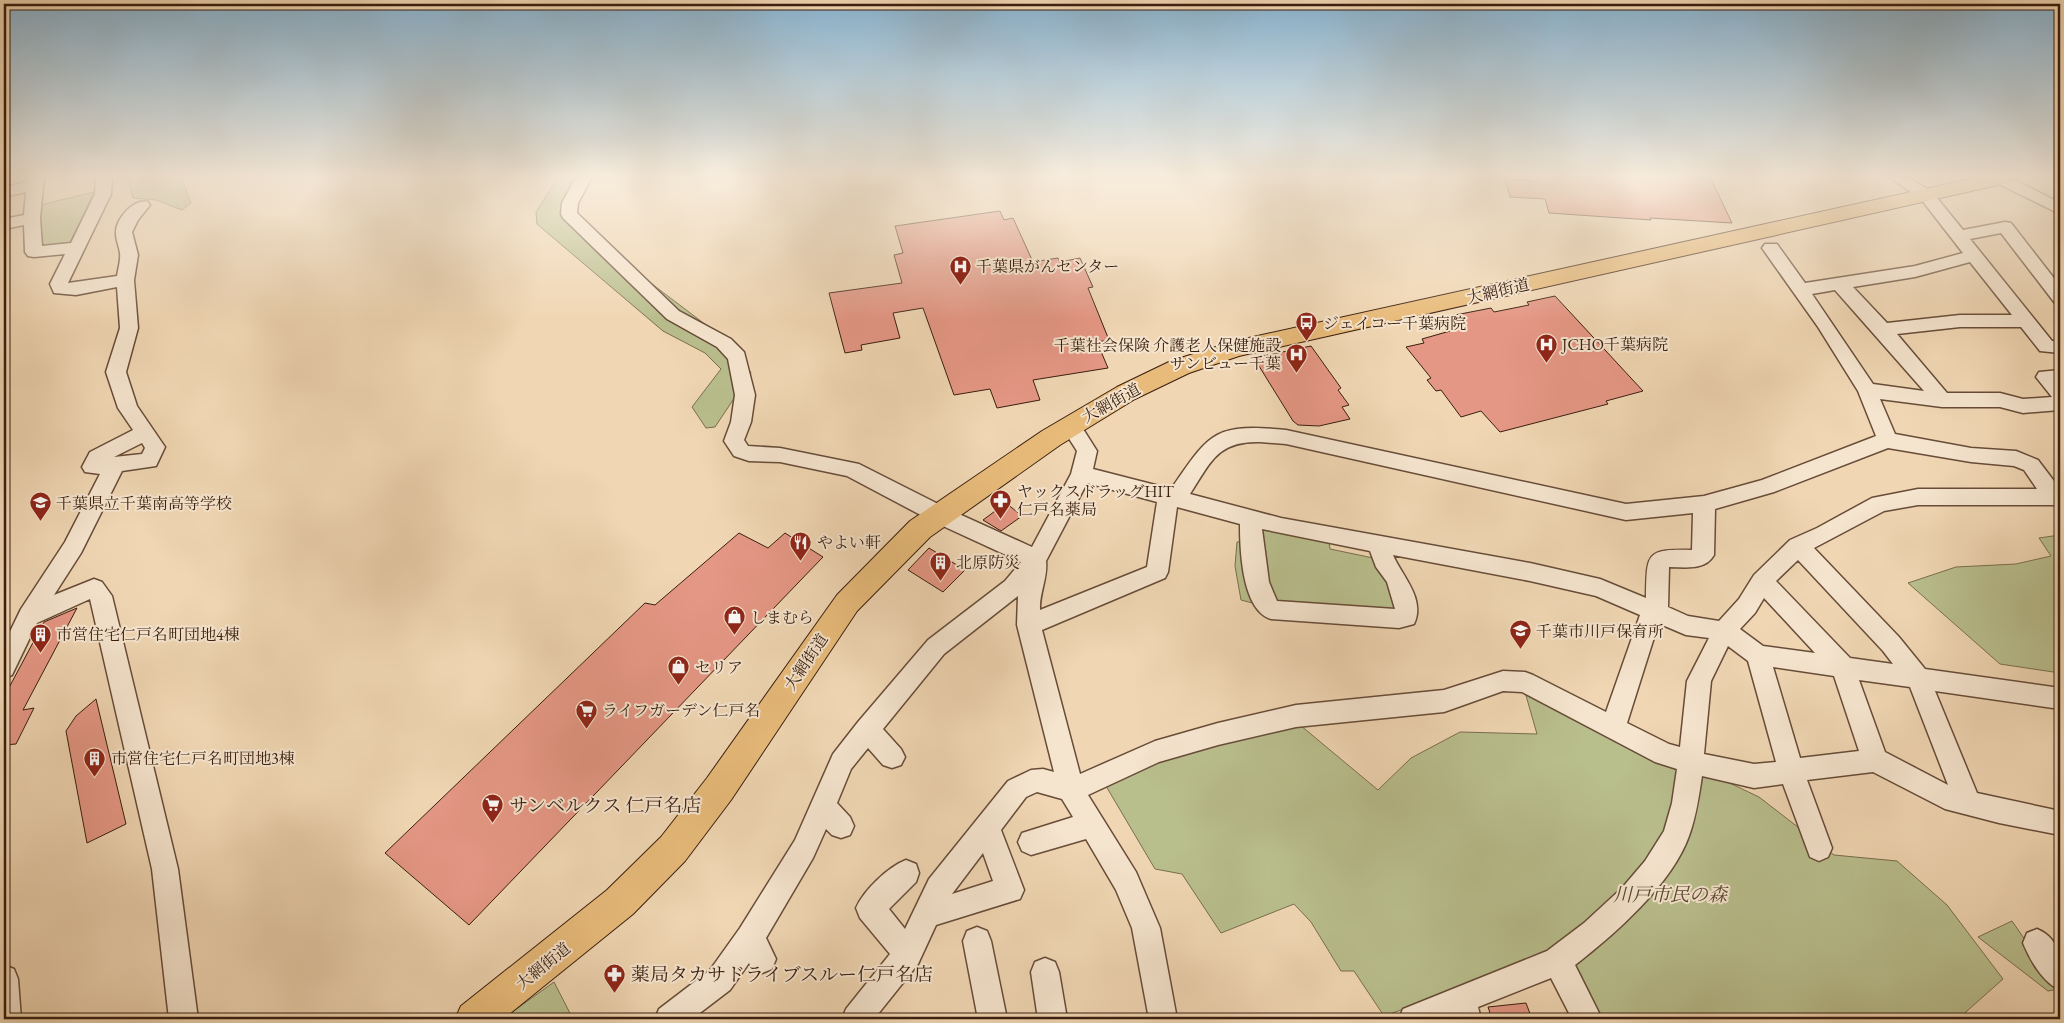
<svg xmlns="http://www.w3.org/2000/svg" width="2064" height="1023" viewBox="0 0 2064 1023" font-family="'EB Garamond','Noto Serif JP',serif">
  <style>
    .green { fill: #b9be8d; stroke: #796e4e }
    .building { fill: #e59785; stroke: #391e0f }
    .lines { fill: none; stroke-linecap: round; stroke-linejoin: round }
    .minor-casing { stroke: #674c38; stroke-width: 3 }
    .major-casing { stroke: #391e0f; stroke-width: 2 }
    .minor { fill: #f5e4ce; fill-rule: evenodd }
    .major { fill: #e8bb7a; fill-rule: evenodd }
    .labels { text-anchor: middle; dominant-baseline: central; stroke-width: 4; stroke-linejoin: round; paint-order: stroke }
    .poi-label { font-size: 16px; fill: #391e0f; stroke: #f5e4ce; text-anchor: start }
    .street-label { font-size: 16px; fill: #391e0f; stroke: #f5e4ce }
    .near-poi-label { font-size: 19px; fill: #391e0f; stroke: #f5e4ce; text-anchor: start }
    .near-park-label { font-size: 19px; font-style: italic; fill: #59462e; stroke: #f5e4ce }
  </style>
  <rect width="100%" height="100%" fill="#f0d6b3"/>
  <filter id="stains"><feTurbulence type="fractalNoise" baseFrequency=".004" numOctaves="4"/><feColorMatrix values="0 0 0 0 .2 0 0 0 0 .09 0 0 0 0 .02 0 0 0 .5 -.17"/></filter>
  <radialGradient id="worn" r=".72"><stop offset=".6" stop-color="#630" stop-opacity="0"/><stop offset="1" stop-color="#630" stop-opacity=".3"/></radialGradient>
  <!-- green -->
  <path class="green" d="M127,177H181L191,203L182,210L156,200L133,198Z
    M556,177H577L570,190L569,221L735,347L751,373L715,427L706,428L692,407L721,369L705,353L663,331L537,224L536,212L555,182Z
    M94,192L69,245L35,247L40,205Z
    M1262,527L1329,541L1330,549L1378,559L1401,610L1272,601L1259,543Z
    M2060,535V673L2000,664L1908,583L1956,567L2016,564L2051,556L2039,538Z
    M1246,541L1260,605L1241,600L1235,566L1237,542Z
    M1523,685L1759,797L1834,855L1897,861L1947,905L2003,979L1958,1019H1594L1560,954L1384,1016L1354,971H1341L1311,922L1294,904L1221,933L1182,874L1155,869L1103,781L1168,753L1300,725L1378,790L1411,758L1460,732L1537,734Z
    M2012,921L2059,989L2048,991L1978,937Z
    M554,982L573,1019H502L508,1015Z"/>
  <!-- building -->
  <path class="building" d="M1538,177H1710L1732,223L1650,218L1651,220L1549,213L1545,199L1510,197L1505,179L1539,181Z
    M1000,211L1004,220L1013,218L1033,262L1058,258L1060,262L1080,258L1093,287L1088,288L1109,340L1097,342L1108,368L1033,380L1040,400L997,408L990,389L954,395L923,308L893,313L900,338L861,345L862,350L845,353L829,293L902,283L894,255L903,253L895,226Z
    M1555,296L1643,391L1606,401L1608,404L1500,432L1481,411L1461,417L1441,390L1436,391L1427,380L1431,378L1406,347L1424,343L1422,339L1450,331L1440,318L1491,308L1494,312L1529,305L1527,302Z
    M1311,346L1341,388L1338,390L1349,405L1342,407L1350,419L1319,426L1298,425L1293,421L1254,358Z
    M1006,503L1022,516L1001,531L983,520Z
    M739,533L768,548L785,533L823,557L469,925L385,853L645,603L655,605Z
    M929,548L965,570L943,592L908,570Z
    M77,608L23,710L34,708L16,744L4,745V697L44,622Z
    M96,699L126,824L87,843L66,731L76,716Z
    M1526,1003L1532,1019H1492L1488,1007Z"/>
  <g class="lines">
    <defs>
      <path id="minor" d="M28,177H44L40,218L42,246L71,243L95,194L96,177H112L111,194L68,283L117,276C118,269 121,260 120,253C119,246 116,240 116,234C115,219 134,198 148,202L150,205L138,220L132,232L138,255L134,280L138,328L126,372L137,406L165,447L156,466L122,471L81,553L54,595L94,579L102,582L112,596L178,869L198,1019H169L152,869L90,599L37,623L12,675L4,678V644L21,609L65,542L100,474L85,472L82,467L90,452L133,430L118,408L106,372L120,328L117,287L76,295L54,293L50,284L65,254L34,257L28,256L25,252L24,225L4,229V219L24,215L26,192L4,197V187L27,182ZM142,443L145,448L142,454L114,457Z
        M576,177H592L578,203L577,213L679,311L731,339L744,352L755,395L751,422L744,440L748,446L780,448L859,464L948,509L1032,547L1071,474L1077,451L1061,426L1064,421L1071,419L1078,421L1097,451L1093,469L1171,489C1210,433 1213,423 1286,430L1626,504L1704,496L1762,480L1876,436L1858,391L1818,327L1762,248L1765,244H1777L1805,283L1915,266L1963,253L1921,199L1889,177H1908L1933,193L1963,230L2005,222L2011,223L2060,286V304L2054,302L2001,233L1970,239L2052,341H2060V353L2040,351L2021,327H1960L1897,334L1947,393H2000L2023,399L2052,397L2036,377L2039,372L2060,370V410L2023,413L2000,407H1942L1880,399L1895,434L1971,448L2016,451L2038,460L2060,489V505H1918L1884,511L1814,548L1899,637L1925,669L2060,688V709L1935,691L1977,793L2060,811V835L1999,823L1945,809L1873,772L1807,780L1832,848L1828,857L1819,861L1810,857L1783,784L1754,788L1702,776C1699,796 1696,817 1689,836C1672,884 1614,935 1575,965L1602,1019H1572L1551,978L1478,1007L1481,1019H1399L1403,1009L1547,951L1584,923L1622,888L1645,861L1664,831L1672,803L1677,769L1655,762L1522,692L1503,691L1444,712L1296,727L1218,745L1159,762L1088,795L1136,872L1160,928L1177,1019H1149L1132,928L1116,890L1086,839L1031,855L1022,851L1018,842L1022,833L1073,817L1062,799L1037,792L1026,797L1001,830L1024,890L1020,899L936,925L918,964L874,1019H842L846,1009L890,954L860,918L856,908C864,890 888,867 906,860L916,864L919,873L916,882L889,909L905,929L929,879L1008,781L1031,770L1043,769L1054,772L1017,625L1018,596L944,654L883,729L901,749L905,757L901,765L892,768L883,765L868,748L851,769L837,803L850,817L854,826L850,835L841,838L832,835L826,829L813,858L766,938L776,959L772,969L762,973L752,969L749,963L730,990L692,1019H655L659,1009L710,970L740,928L795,840L833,754L858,722L928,640L1005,581L1021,562L932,521L847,476L780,462L749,461L734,456L724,441L731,422L735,395L728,359L717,347L667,319L563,218L561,214L562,203ZM1970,262L2012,315H1960L1887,323L1853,287L1915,277ZM1835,290L1924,391L1873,384L1812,294ZM1260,442L1286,444L1626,520L1693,513L1692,550C1645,549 1647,553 1646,598L1600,579L1530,563L1281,518L1190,494C1211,462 1217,441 1260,442ZM1888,448L1971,462L2014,466L2024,470L2037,489H1918L1872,498L1817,528L1790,540L1754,575L1739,599L1719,621L1688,616L1668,607L1669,567C1685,567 1705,571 1714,555L1715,509L1774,492ZM1087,483L1157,502L1147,567L1040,610C1039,593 1048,578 1046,561ZM1177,507L1240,524C1240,550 1242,610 1271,619L1399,628L1414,624C1426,599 1402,576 1393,555L1530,581L1596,596L1640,615L1606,712L1533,675L1525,672L1503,671L1444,690L1296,705L1218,723L1155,741L1080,774L1042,630L1165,578L1168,572ZM1262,529L1370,551L1376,567L1387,582L1395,609L1277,601L1269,582ZM1798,560L1883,651L1893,664L1850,658L1776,581ZM1764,598L1815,653L1763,646L1740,629L1755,613ZM1660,624L1686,635L1709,638L1687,681L1680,747L1669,744L1627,723L1657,628ZM1728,646L1748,661L1776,762L1754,764L1704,754L1711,681ZM1773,667L1834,676L1859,751L1800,758ZM1859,680L1910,687L1948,785L1885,752ZM983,853L993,881L952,894Z
        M1994,177H2009L2060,203V214L1995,182Z
        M977,927L987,931L991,941L1007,1019H978L963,941L967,931Z
        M2037,929C2063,940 2062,966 2060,990C2043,983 2030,960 2023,943L2027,933Z
        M1045,958L1055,962L1059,972L1067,1019H1038L1031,972L1035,962Z
        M4,965L14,969L18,979L21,1019H4Z"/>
      <path id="major" d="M1979,177H2017L2014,181L2007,183L1239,356L1189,373L1135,399L1060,445L930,537L857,611L731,800L685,861L633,914L503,1019H455L461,1006L607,890L661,837L707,778L837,595L910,521L1042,431L1117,387L1171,361L1235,341Z"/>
    </defs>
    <!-- minor casing -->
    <use href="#minor" class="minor-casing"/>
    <!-- major casing -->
    <use href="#major" class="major-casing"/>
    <!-- minor -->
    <use href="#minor" class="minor"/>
    <!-- major -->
    <use href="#major" class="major"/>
  </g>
  <!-- sky -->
  <linearGradient id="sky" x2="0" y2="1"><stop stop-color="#89b5d3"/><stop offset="0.55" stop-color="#f8eddd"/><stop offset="1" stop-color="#f8eddd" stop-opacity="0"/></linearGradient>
  <rect width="2064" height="320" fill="url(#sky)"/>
  <!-- icons -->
  <defs>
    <symbol id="hospital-pin" viewBox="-11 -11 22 30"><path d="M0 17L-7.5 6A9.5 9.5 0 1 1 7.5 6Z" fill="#8f2418" stroke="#f5e4ce"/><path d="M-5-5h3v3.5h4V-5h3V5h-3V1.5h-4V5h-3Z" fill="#fff"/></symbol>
    <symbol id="bus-pin" viewBox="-11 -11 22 30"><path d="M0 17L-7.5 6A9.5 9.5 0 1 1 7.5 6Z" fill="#8f2418" stroke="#f5e4ce"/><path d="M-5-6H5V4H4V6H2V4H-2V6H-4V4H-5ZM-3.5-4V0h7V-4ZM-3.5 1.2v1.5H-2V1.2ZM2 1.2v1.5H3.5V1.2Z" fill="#fff"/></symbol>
    <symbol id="pharmacy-pin" viewBox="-11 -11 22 30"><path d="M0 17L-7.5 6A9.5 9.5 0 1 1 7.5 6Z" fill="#8f2418" stroke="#f5e4ce"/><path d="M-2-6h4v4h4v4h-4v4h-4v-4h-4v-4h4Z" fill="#fff"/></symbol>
    <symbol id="school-pin" viewBox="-11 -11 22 30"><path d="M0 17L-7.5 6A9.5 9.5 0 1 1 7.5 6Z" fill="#8f2418" stroke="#f5e4ce"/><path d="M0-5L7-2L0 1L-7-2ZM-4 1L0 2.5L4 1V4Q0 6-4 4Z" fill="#fff"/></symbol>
    <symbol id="restaurant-pin" viewBox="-11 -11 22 30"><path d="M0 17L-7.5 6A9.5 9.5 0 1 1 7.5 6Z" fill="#8f2418" stroke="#f5e4ce"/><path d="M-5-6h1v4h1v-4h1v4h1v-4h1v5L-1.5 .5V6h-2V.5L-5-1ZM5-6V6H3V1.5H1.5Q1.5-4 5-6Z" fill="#fff"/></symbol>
    <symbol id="building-pin" viewBox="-11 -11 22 30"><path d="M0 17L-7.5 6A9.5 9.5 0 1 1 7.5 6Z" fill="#8f2418" stroke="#f5e4ce"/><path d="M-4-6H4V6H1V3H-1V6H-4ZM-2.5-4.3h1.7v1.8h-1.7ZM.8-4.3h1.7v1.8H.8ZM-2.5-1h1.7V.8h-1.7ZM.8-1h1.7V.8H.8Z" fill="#fff"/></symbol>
    <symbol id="shop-pin" viewBox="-11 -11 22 30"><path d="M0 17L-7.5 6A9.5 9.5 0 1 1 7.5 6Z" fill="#8f2418" stroke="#f5e4ce"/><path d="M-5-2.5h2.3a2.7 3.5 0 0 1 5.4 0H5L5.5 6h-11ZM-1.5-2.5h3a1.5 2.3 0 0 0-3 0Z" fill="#fff"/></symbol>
    <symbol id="supermarket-pin" viewBox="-11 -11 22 30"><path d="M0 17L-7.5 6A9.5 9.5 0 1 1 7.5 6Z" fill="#8f2418" stroke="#f5e4ce"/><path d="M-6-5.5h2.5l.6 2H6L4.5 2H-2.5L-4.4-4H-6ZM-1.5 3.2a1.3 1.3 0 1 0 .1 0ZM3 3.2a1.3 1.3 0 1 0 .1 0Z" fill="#fff"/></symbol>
  </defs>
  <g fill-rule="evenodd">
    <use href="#hospital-pin" x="948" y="254" width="25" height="34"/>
    <use href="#bus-pin" x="1294" y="310" width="25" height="34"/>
    <use href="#hospital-pin" x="1534" y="332" width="25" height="34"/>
    <use href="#hospital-pin" x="1284" y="342" width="25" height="34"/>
    <use href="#pharmacy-pin" x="988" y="488" width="25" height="34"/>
    <use href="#school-pin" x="28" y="490" width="25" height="34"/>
    <use href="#restaurant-pin" x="788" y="530" width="25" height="34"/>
    <use href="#building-pin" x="928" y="550" width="25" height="34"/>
    <use href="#shop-pin" x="722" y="604" width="25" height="34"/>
    <use href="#school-pin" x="1508" y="618" width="25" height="34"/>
    <use href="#building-pin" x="28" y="622" width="25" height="34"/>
    <use href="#shop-pin" x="666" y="654" width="25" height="34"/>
    <use href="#supermarket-pin" x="574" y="698" width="25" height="34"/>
    <use href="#building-pin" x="82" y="746" width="25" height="34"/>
    <use href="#supermarket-pin" x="480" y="792" width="25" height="34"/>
    <use href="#pharmacy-pin" x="602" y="962" width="25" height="34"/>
  </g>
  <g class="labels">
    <!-- poi labels -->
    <g class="poi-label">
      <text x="976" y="266">千葉県がんセンター</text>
      <text x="1323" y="323">ジェイコー千葉病院</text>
      <text x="1562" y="344">JCHO千葉病院</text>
      <text x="1281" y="345" text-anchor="end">千葉社会保険 介護老人保健施設<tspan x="1281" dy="18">サンビュー千葉</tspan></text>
      <text x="1017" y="491">ヤックスドラッグHIT<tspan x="1017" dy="18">仁戸名薬局</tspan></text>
      <text x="56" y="503">千葉県立千葉南高等学校</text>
      <text x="817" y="542">やよい軒</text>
      <text x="956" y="562">北原防災</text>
      <text x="750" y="617">しまむら</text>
      <text x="1536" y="631">千葉市川戸保育所</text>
      <text x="56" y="634">市営住宅仁戸名町団地4棟</text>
      <text x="695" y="667">セリア</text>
      <text x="602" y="710">ライフガーデン仁戸名</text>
      <text x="111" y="758">市営住宅仁戸名町団地3棟</text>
    </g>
    <!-- street labels -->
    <g class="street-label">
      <text transform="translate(1498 291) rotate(-13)">大網街道</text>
      <text transform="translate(1111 403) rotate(-29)">大網街道</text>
      <text transform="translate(806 662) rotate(-56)">大網街道</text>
      <text transform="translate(543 966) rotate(-39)">大網街道</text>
    </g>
    <!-- near-poi labels -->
    <g class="near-poi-label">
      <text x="509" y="805">サンベルクス 仁戸名店</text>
      <text x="631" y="974">薬局タカサドライブスルー仁戸名店</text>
    </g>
    <!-- near-park labels -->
    <g class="near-park-label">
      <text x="1670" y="894">川戸市民の森</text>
    </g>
  </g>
  <!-- margin -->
  <rect width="2064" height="1023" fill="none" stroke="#f0d6b3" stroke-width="20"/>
  <rect x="5" y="5" width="2054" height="1013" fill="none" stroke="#391e0f" stroke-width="2.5"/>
  <rect x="10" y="10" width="2044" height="1003" fill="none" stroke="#391e0f"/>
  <rect width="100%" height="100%" filter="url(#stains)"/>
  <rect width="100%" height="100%" fill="url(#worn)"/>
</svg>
